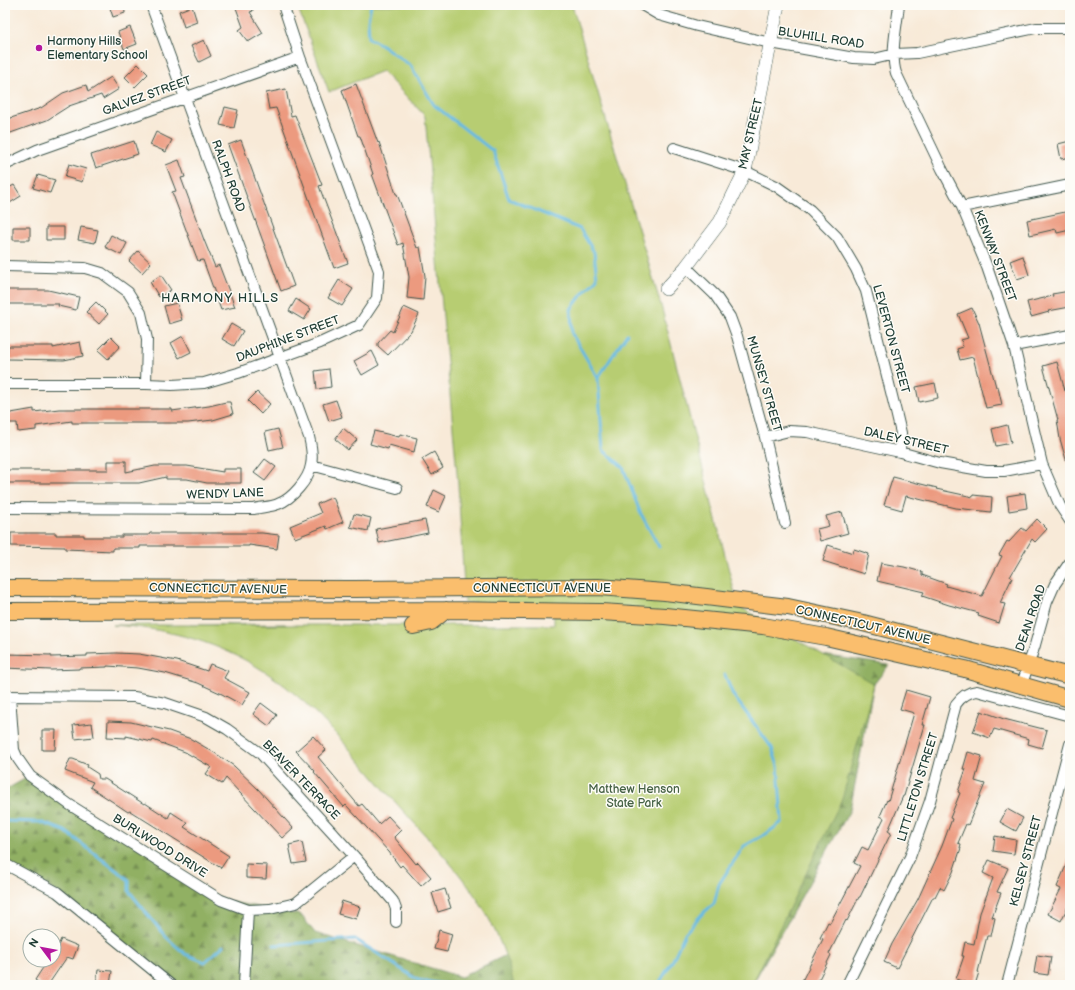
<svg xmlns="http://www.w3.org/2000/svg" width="1075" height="990" viewBox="0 0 1075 990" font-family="'Balsamiq Sans',sans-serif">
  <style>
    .forest { fill: url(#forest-firs); stroke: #58764c }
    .green { fill: #b7cd72; stroke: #6b8553 }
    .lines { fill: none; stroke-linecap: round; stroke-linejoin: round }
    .stream { stroke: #66bae2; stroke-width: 3 }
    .building { fill: #ec9a7f }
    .minor-casing { stroke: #40574d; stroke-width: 12 }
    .tertiary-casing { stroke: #40574d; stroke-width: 14 }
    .primary-casing { stroke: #40574d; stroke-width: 18 }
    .minor { stroke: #fff; stroke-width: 10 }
    .tertiary { stroke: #fff; stroke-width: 13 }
    .primary { stroke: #fabe6d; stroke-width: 16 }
    .poi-dot { fill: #b5179e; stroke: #fdfcf7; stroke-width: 1.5 }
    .labels { text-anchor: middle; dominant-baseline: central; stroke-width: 3; stroke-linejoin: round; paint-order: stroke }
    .street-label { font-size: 12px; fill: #1f3d34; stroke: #fdfcf7 }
    .poi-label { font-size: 12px; fill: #1f3d34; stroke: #fdfcf7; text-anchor: start }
    .park-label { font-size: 12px; fill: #456144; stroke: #fdfcf7 }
    .neighbourhood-label { font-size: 13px; letter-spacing: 1px; fill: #1f3d34; stroke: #fdfcf7 }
  </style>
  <defs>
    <pattern id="forest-firs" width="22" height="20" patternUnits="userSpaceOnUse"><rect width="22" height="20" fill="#91b064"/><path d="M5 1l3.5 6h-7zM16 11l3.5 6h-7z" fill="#769053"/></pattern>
  </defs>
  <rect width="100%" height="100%" fill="#fdfcf7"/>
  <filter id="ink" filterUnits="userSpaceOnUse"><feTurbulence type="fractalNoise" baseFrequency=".025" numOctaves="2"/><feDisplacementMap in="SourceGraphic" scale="8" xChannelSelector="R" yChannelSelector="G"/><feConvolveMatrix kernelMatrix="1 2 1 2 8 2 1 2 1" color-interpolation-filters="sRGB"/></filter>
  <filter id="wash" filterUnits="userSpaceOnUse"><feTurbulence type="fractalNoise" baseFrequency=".012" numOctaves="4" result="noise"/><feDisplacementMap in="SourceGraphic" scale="16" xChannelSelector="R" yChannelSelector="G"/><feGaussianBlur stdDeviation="0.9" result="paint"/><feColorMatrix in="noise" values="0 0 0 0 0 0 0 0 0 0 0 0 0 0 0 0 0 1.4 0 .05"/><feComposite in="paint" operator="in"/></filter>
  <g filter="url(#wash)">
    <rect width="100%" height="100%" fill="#f8ead8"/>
    <!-- forest -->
    <path class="forest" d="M285,624L313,644L653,630L889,665L874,684L850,810L752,985H263L245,982L244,985H171L57,892L5,864V790L30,776L221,900L301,915L315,933L461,977L506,955L500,919L315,705L258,663L190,625Z"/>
    <!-- green -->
    <path class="green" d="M297,5H572L662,309L738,606L874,684L842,799L752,985H514C508,960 499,937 487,915C464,874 428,839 397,804C353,755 313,699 254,665C211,640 163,628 113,625H554V604L465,603L458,484L425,116L382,71L329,92Z"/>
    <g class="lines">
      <!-- stream -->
      <path class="stream" d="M371,5L368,20L369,38L382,45L411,66L434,105L493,151L509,199L580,229L594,252L597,279L584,292L571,309L572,334L598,378L603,450L623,467L640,512L659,547
        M310,11L316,5
        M598,378L627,334
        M5,821L40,822L65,831L129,880V891L165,936L185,954L205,962L223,946
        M274,945L355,939L418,980L449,985
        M658,985L672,962L685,933L703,913L714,904L719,884L744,846L766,834L782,822L778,766L772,748L733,695L725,675"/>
    </g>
    <g id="blocks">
      <!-- building -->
      <path class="building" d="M109,5H124L125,13L113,17Z
        M235,5H251L253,11L250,12L263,33L248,42L239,30L243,27Z
        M192,6L197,22L184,27L179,11Z
        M130,27L137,44L124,49L118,32Z
        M204,40L211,56L199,62L191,46Z
        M138,64L148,74L135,87L125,77Z
        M111,77L119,89L103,99L101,95L69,106L47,120L5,135V120L41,108L63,93L86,85L88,92Z
        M356,84L378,143L379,142L396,194H397L417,248L420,247L425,276L423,300L407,298L409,277L403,243L398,245L372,174H373L360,136H358L342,90Z
        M286,89L291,116L295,115L322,185L319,186L348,263L334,268L276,108L269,109L266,93Z
        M225,107L238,110L234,128L220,125Z
        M156,132L172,140L166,152L150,145Z
        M241,140L294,286L281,291L228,145Z
        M134,141L138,154L96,168L91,155Z
        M1070,141V157L1061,159L1058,144Z
        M179,160L185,177L181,178L204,240L215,267L219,265L235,307L221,310L203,260L198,261L188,235L172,192L176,191L166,165Z
        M69,164L86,169L82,182L65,177Z
        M38,175L55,180L50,193L33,188Z
        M14,185L21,196L5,206V190Z
        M1070,211V230L1057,233L1056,229L1030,235L1027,220Z
        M13,227H30V240H13Z
        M46,227H64V240H46Z
        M81,227L98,230L95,243L78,240Z
        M111,235L127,243L121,255L105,247Z
        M138,251L151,263L142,273L129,261Z
        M1023,256L1029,275L1017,279L1010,261Z
        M161,275L171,290L159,297L150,282Z
        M339,280L353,289L342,306L328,298Z
        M5,290H48L79,297L76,310L58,306L59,304H5Z
        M1070,291V307L1048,311L1049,312L1031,317L1027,302L1053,296L1052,294Z
        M296,299L311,309L304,320L289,311Z
        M96,302L108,314L99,324L86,312Z
        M177,303L182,320L169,324L164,306Z
        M404,307L419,314L411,331L388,355L378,346V343L390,330L393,332Z
        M972,308L979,323L996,387H998L1002,405L986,408L973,357L960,360L957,349L963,347L961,340L968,338L958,314Z
        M231,324L243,331L234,346L222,339Z
        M183,336L191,352L179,358L171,343Z
        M111,337L120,346L108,359L98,350Z
        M80,342L83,356L64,360L7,359L8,346H53V348Z
        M372,351L379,365L362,375L354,361Z
        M1057,362L1065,391L1070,390V403H1068L1070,411V463H1067L1060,439L1057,420H1058L1043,366Z
        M329,369L331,387L317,389L315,371Z
        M935,383L938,398L919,402L916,387Z
        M257,392L270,404L261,414L248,401Z
        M336,400L342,417L329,421L323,404Z
        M226,402H230L233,414L213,420L188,423H72V421L36,426V430L18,432L17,423H5V414L34,409V412L59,409H172V411L209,406Z
        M1007,425L1011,443L996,446L992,429Z
        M343,428L357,440L348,450L335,439Z
        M278,429L283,447L269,450L265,432Z
        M374,431L399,437L400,434L417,438L414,452L389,445L388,449L370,444Z
        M434,452L443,468L432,475L422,459Z
        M265,459L276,467L265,481L254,473Z
        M108,461H126V472L155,466H187L223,472V469H241V483H207L187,479H166V477L139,483H5V470H108Z
        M893,477L937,488L936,489L973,497V495L992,497L991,512L956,508L906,496L902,510L884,505Z
        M434,490L446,496L439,512L427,507Z
        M1025,493L1027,508L1009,511L1007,496Z
        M333,497L343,522L327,529L326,526L295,538L290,526L321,513L317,504Z
        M842,512L848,533L820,541L817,529L829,526L826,516Z
        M354,514L371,518L368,531L350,527Z
        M1037,519L1047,529L1035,542L1032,539L1010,577L1012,578L1000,603L1005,604L999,623L978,616L979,613L949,605L922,596L924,592L877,581L881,563L904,567L922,572V575L947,584L946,586L982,596L1002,556L999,555L1007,541L1009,542L1022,528L1026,531Z
        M425,520L428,533L379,543L376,529Z
        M11,533H56V535H84V537H122V535H149L150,533H262L279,535L277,549L249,545V546H140V548H113V551L65,549V547L11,546Z
        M828,545L853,553L854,549L869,554L864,574L823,561Z
        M116,653L139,654L177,661L207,671L210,664L228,671L224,678L250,692L242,705L222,694L198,683L165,673L138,668L107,666V667L79,668V669L51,670L5,668V654L51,655V657L87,656V654Z
        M906,690L930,697L922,725H925L904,796H903L888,831L891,833L860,897H859L847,921L846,920L829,954L831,955L816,985H800L823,939L820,938L828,922L830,923L860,866L854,863L862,847L868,850L884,818L880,816L887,800L888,801L914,713L900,709Z
        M261,703L277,715L269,726L253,714Z
        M981,711L1004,719L1047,730L1042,748L1028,744L1029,739L994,729L990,738L973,732Z
        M108,721L131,722L169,731L191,739L215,753L234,766L258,789L293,828L282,838L226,778L222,784L206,774L211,767L185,752L153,740L152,742L126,736V738L107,737Z
        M92,723L94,737L75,739L73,725Z
        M42,730H56L55,750H42Z
        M313,736L326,750L318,757L359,806L362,804L379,824L388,816L401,830L394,837L416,864L418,862L431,877L421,886L402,865L400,867L389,852L346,805L344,807L314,772L315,771L296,751Z
        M968,752L982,756L975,781L985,784L968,825L966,824L958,843L961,844L960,848H961L953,872L944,890L940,887L935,897H933L897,968L884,962L892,944L918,899L942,846L952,819L950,818L960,793L958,792L966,769H963Z
        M70,759H73L88,765L87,767L98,774L99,779H105L144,804L145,803L168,818L171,812L188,823L184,827L229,856L221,868L130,811L128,812L113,802L90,787L93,782L65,771Z
        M1007,809L1023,818L1016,831L1000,822Z
        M995,836L1016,840L1014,854L993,851Z
        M302,842L306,862L293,864L289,845Z
        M1070,856V902L1061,921L1048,914L1061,889L1057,887Z
        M989,860L1008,868L997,892L1001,893L992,917L995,918L991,936H987L978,972H979L975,985H972L956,979L964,956H962L965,942L974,944L980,913L993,878L983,873Z
        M246,864L267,865L266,879L246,878Z
        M445,889L451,908L438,912L432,893Z
        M342,901L360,907L356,919L338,914Z
        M439,930L452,934L447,952L434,949Z
        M61,939L78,946L73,959L67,957L48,985H42L35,980L48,960H54V955Z
        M1037,955L1051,957L1048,975L1034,973Z
        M98,970L112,971L110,985H96Z"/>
    </g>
  </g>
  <g filter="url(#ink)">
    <use href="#blocks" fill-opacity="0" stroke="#40574d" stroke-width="1"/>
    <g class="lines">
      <defs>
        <path id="minor" d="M642,5L659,15L697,26L771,43L854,58L874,59L895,54L917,53L1036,28H1070
          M899,5C897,25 890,54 896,73L942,169L962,207L987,267L1014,346L1042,464L1060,506L1070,521
          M674,148L745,171L776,186L810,210L837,237L856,269L866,291L896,412L901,433L900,452
          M5,165L37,150L300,57
          M962,207L1070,185
          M5,266L85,268L102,273L128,292L141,313L147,339L146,384
          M686,267L715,295L730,317L737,336L765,437L785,523
          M1014,346L1070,335
          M5,384H146L172,385L204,383L238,373L320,343L359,325L377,298L379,271L300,57L283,5
          M765,437L789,431L807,432L900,452L940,463L986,471H1004L1042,464
          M311,465L397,488
          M5,508L254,509C261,507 271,507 278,504C292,499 309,479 311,465C313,456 311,445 309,437L151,5
          M1022,684L1035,645L1047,602L1055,584L1070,562
          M5,696L134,697L165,703L206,717L227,729L260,753L354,856L393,901L396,909V922
          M10,696L14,750L18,759L30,776L70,805L221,900L248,910L270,909L296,903L354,856
          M5,864L57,892L171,985
          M244,985L248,910
          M847,985L910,857L930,801L956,704C961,697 968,692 977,691L1070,716
          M1007,985L1070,744"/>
        <path id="tertiary" d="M666,289L686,267L720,222L745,171L778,5"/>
        <path id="primary" d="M5,588L353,589L598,587L665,592L788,607L863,623L1070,676
          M5,611L446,610L601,612L665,616L763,626L826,637L965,669L1070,699
          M413,626L431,622L446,610"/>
      </defs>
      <!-- minor casing -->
      <use href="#minor" class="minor-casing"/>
      <!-- tertiary casing -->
      <use href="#tertiary" class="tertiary-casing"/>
      <!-- primary casing -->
      <use href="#primary" class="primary-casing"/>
      <!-- minor -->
      <use href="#minor" class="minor"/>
      <!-- tertiary -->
      <use href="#tertiary" class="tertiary"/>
      <!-- primary -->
      <use href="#primary" class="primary"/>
    </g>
  </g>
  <!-- markers -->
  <circle class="poi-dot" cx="39" cy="48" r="4"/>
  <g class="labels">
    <!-- street labels -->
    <g class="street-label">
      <text transform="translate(821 38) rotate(9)">BLUHILL ROAD</text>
      <text transform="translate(147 96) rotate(-20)">GALVEZ STREET</text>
      <text transform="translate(751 134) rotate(-77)">MAY STREET</text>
      <text transform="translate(228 176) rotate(70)">RALPH ROAD</text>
      <text transform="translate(995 256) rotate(69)">KENWAY STREET</text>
      <text transform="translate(288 339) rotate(-21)">DAUPHINE STREET</text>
      <text transform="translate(891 339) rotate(75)">LEVERTON STREET</text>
      <text transform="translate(764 384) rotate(74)">MUNSEY STREET</text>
      <text transform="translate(906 441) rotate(13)">DALEY STREET</text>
      <text transform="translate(225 494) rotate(-2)">WENDY LANE</text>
      <text x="542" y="588">CONNECTICUT AVENUE</text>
      <text transform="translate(218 589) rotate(1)">CONNECTICUT AVENUE</text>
      <text transform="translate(1031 618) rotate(-71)">DEAN ROAD</text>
      <text transform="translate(863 625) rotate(13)">CONNECTICUT AVENUE</text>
      <text transform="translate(301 780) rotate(46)">BEAVER TERRACE</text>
      <text transform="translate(918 787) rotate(-73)">LITTLETON STREET</text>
      <text transform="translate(160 846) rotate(32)">BURLWOOD DRIVE</text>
      <text transform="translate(1026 861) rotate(-75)">KELSEY STREET</text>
    </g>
    <!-- poi labels -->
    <g class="poi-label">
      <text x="47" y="41">Harmony Hills<tspan x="47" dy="14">Elementary School</tspan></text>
    </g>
    <!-- park labels -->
    <g class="park-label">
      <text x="634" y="789">Matthew Henson<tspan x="634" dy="14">State Park</tspan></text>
    </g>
    <!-- neighbourhood labels -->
    <g class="neighbourhood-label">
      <text x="220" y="298">HARMONY HILLS</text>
    </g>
  </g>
  <!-- margin -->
  <rect width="1075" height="990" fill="none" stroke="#fdfcf7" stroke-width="20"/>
  <!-- north arrow -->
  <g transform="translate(42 948) rotate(302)"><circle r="19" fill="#fdfcf7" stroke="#a4b0a9"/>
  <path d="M0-3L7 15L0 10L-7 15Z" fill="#b5179e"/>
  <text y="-6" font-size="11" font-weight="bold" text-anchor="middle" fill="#1f3d34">N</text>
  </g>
</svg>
